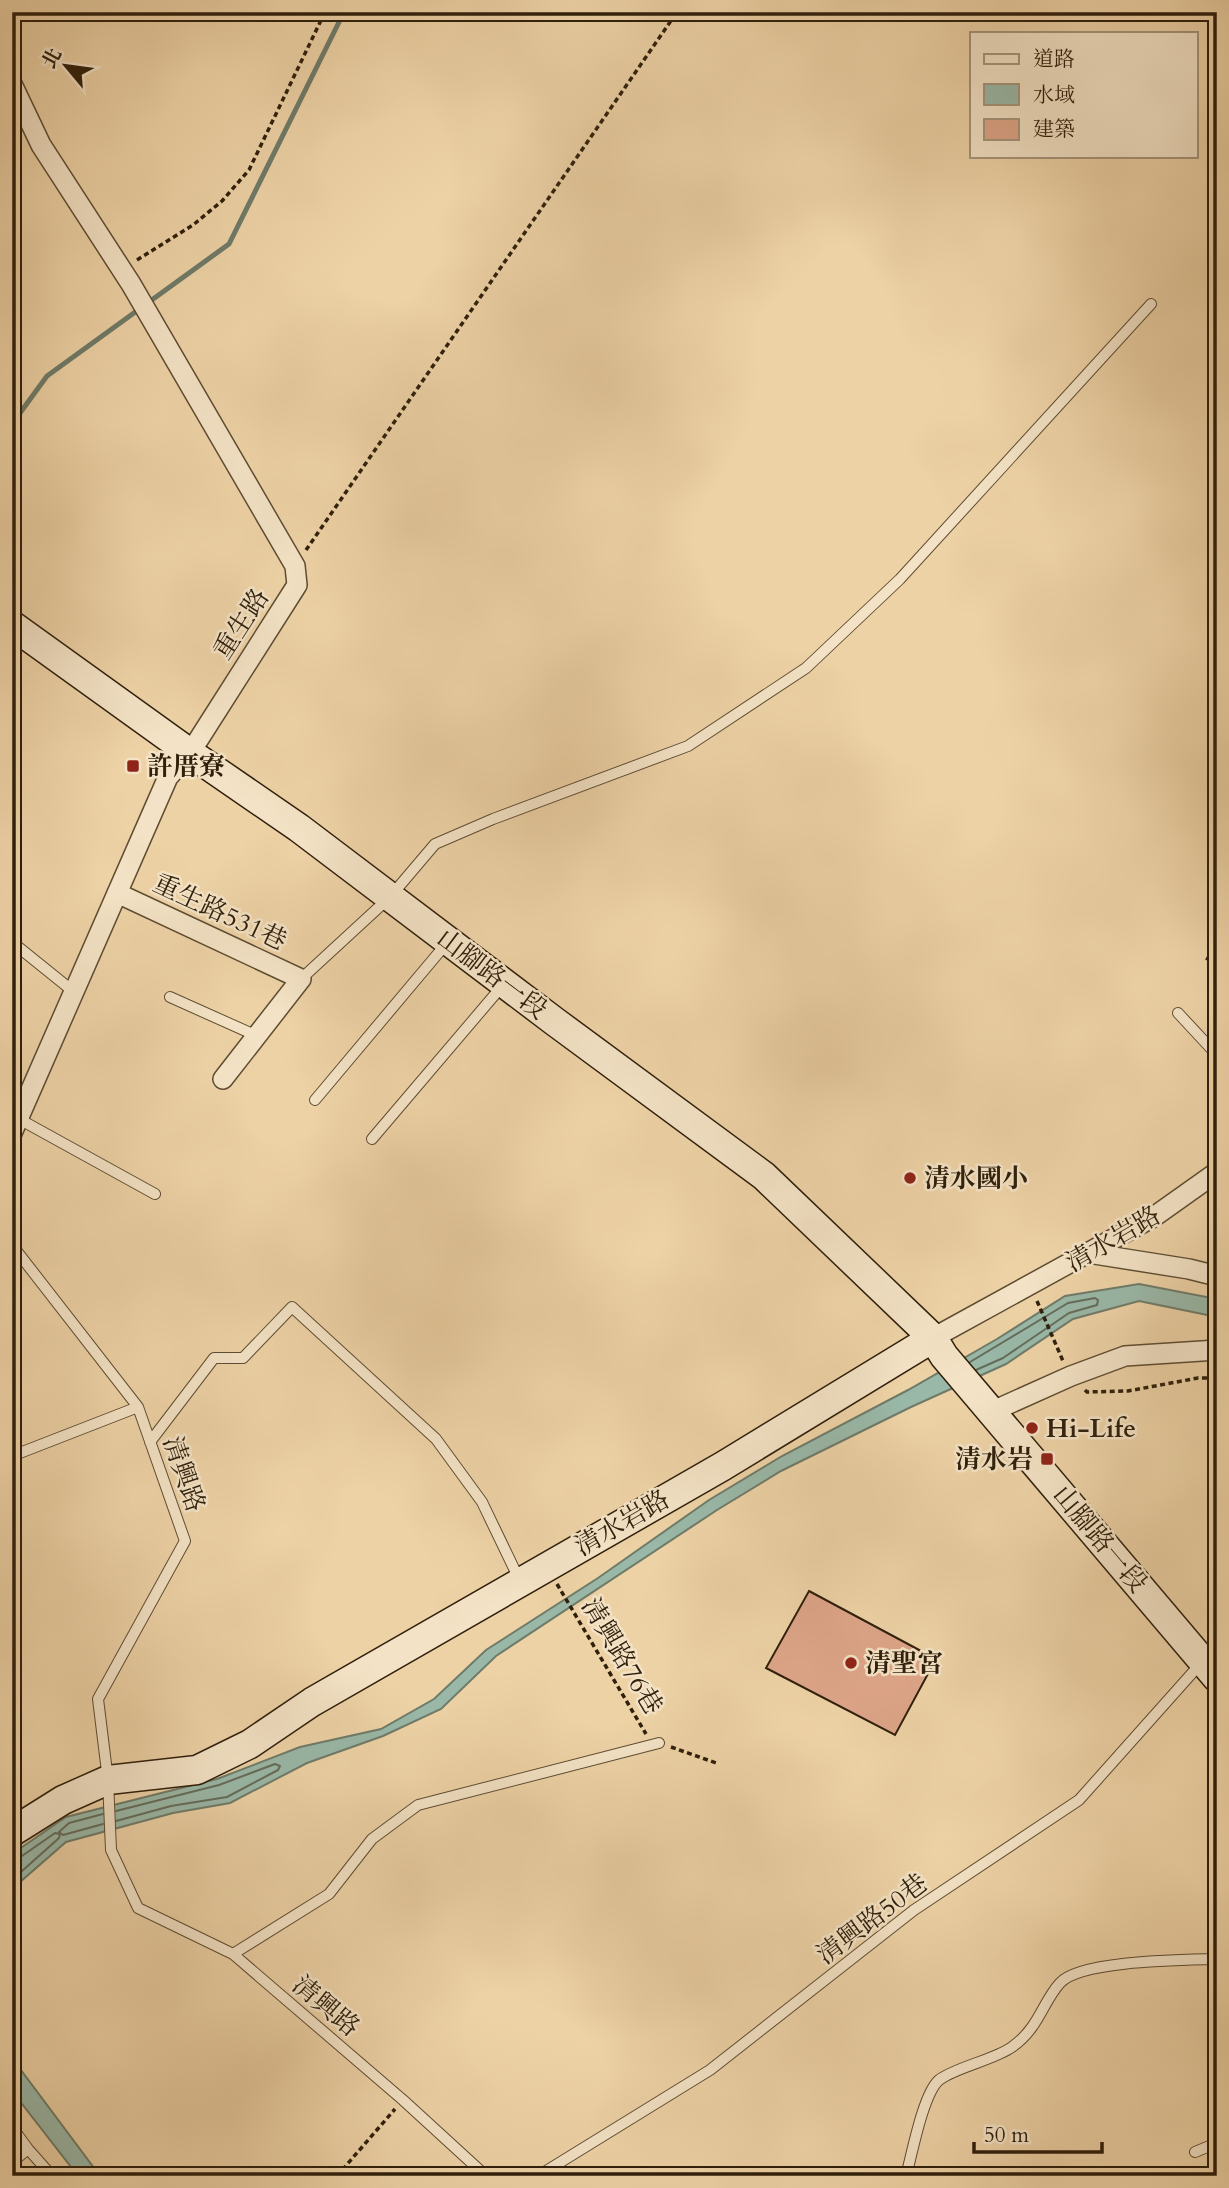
<svg xmlns="http://www.w3.org/2000/svg" width="1229" height="2188" viewBox="0 0 1229 2188" font-family="Cardo,'Noto Serif TC',serif">
  <style>
    .water { fill: #99b8a8; stroke: #6f7b69; stroke-width: 2 }
    .lines { fill: none; stroke-linecap: round; stroke-linejoin: round }
    .shore { stroke: #646c5a; stroke-width: 2 }
    .stream { stroke: #6f7b69; stroke-width: 5 }
    .building { fill: #dea589; stroke: #2f1f0b; stroke-width: 2 }
    .lane-casing { stroke: #5e4c32; stroke-width: 12 }
    .street-casing { stroke: #5e4c32; stroke-width: 22 }
    .secondary-casing { stroke: #2f1f0b; stroke-width: 31 }
    .path { stroke: #2f1f0b; stroke-width: 3.5; stroke-dasharray: 5 3.5; stroke-linecap: butt }
    .lane { stroke: #f3e2c5; stroke-width: 10 }
    .street { stroke: #f3e2c5; stroke-width: 19 }
    .secondary { stroke: #f3e2c5; stroke-width: 28 }
    .poi-dot { fill: #8f2418; stroke: #f3e2c5; stroke-width: 2.5 }
    .labels { text-anchor: middle; dominant-baseline: central; stroke-width: 5; stroke-linejoin: round; paint-order: stroke }
    .street-label { font-size: 26px; fill: #2f1f0b; stroke: #f3e2c5 }
    .poi-label { font-size: 26px; font-weight: bold; fill: #2f1f0b; stroke: #f3e2c5; text-anchor: start }
  </style>
  <rect width="100%" height="100%" fill="#edd2a6"/>
  <filter id="stains"><feTurbulence type="fractalNoise" baseFrequency=".00286" numOctaves="4"/><feColorMatrix values="0 0 0 0 .2 0 0 0 0 .09 0 0 0 0 .02 0 0 0 .5 -.17"/></filter>
  <radialGradient id="worn" r=".72"><stop offset=".6" stop-color="#630" stop-opacity="0"/><stop offset="1" stop-color="#630" stop-opacity=".3"/></radialGradient>
  <!-- water -->
  <path class="water" d="M1139,1284L1217,1299V1317L1139,1301L1073,1319L1006,1364L911,1407L781,1471L717,1510L496,1656L441,1709L383,1736L307,1763L230,1803L173,1813L66,1842L12,1889V1854L66,1817L217,1779L300,1747L381,1729L434,1699L486,1650L598,1578L709,1500L782,1456L908,1390L997,1339L1065,1296Z
    M12,2058L100,2176H78L12,2091Z"/>
  <g class="lines">
    <!-- shore -->
    <path class="shore" d="M970,1362L1068,1303L1095,1298L1098,1300L1097,1305L1069,1313L1003,1358L976,1370
      M116,1811L219,1785L275,1764L280,1766L278,1770L227,1797L171,1806L116,1821
      M103,1814L69,1823L59,1832L63,1835L103,1824
      M12,1859L19,1858L55,1833L60,1834L59,1838L12,1880"/>
    <!-- stream -->
    <path class="stream" d="M12,424L47,376L229,244L344,12"/>
  </g>
  <!-- building -->
  <path class="building" d="M809,1591L936,1659L895,1735L766,1668Z"/>
  <g class="lines">
    <defs>
      <path id="lane" d="M12,942L74,992
        M301,979L390,897L435,844L493,819L688,746L806,668L900,579L1151,304
        M170,997L257,1036
        M1178,1013L1217,1055
        M315,1100L446,944
        M19,1119L155,1194
        M372,1139L503,985
        M12,1245L138,1407L185,1541L98,1699L108,1780L111,1850L138,1908L233,1954L403,2100L486,2176
        M150,1442L214,1358H243L292,1307L436,1439L482,1502L520,1581
        M12,1456L138,1407
        M233,1954L329,1894L372,1839L418,1805L659,1743
        M12,2127L28,2149L52,2176
        M1195,2152L1217,2143
        M12,2162L28,2149
        M538,2176L710,2070L914,1910L1079,1800L1202,1662
        M906,2176C912,2154 923,2094 939,2080C956,2067 994,2060 1012,2047C1039,2028 1042,2003 1060,1983C1080,1960 1185,1960 1217,1959"/>
      <path id="street" d="M12,84L41,145L131,284L295,566L297,585L190,753L168,777L12,1133
        M117,893L301,979L223,1079
        M1088,1253L1189,1269L1217,1276
        M933,1338L1155,1216L1217,1172
        M993,1411L1071,1376L1125,1356L1217,1350"/>
      <path id="secondary" d="M12,625L190,753L299,828L554,1021L764,1176L933,1338L944,1356L1217,1678
        M12,1832L63,1800L108,1780L197,1770L250,1744L312,1702L723,1466L933,1338"/>
    </defs>
    <!-- lane casing -->
    <use href="#lane" class="lane-casing"/>
    <!-- street casing -->
    <use href="#street" class="street-casing"/>
    <!-- secondary casing -->
    <use href="#secondary" class="secondary-casing"/>
    <!-- path -->
    <path class="path" d="M137,260L193,225L222,201L249,170L325,12
      M306,550L677,12
      M1206,958L1217,964
      M1037,1301L1063,1361
      M1085,1390L1087,1392L1128,1391L1198,1378H1217
      M557,1584L646,1734
      M671,1747L719,1764
      M337,2176L395,2109"/>
    <!-- lane -->
    <use href="#lane" class="lane"/>
    <!-- street -->
    <use href="#street" class="street"/>
    <!-- secondary -->
    <use href="#secondary" class="secondary"/>
  </g>
  <!-- markers -->
  <g class="poi-dot">
    <rect x="126" y="759" width="14" height="14" rx="3.5"/>
    <circle cx="910" cy="1178" r="7"/>
    <circle cx="1032" cy="1428" r="7"/>
    <rect x="1040" y="1452" width="14" height="14" rx="3.5"/>
    <circle cx="851" cy="1663" r="7"/>
  </g>
  <g class="labels">
    <!-- street labels -->
    <g class="street-label">
      <text transform="translate(241 624) rotate(-57)">重生路</text>
      <text transform="translate(220 912) rotate(25)">重生路531巷</text>
      <text transform="translate(492 974) rotate(37)">山腳路一段</text>
      <text transform="translate(1113 1239) rotate(-30)">清水岩路</text>
      <text transform="translate(184 1474) rotate(71)">清興路</text>
      <text transform="translate(622 1523) rotate(-30)">清水岩路</text>
      <text transform="translate(1100 1539) rotate(50)">山腳路一段</text>
      <text transform="translate(622 1656) rotate(59)">清興路76巷</text>
      <text transform="translate(872 1919) rotate(-37)">清興路50巷</text>
      <text transform="translate(326 2006) rotate(40)">清興路</text>
    </g>
    <!-- poi labels -->
    <g class="poi-label">
      <text x="147" y="766">許厝寮</text>
      <text x="924" y="1178">清水國小</text>
      <text x="1046" y="1428">Hi-Life</text>
      <text x="1033" y="1459" text-anchor="end">清水岩</text>
      <text x="865" y="1663">清聖宮</text>
    </g>
  </g>
  <!-- margin -->
  <rect width="1229" height="2188" fill="none" stroke="#edd2a6" stroke-width="42"/>
  <rect x="14" y="14" width="1201" height="2160" fill="none" stroke="#2f1f0b" stroke-width="3.5"/>
  <rect x="21" y="21" width="1187" height="2146" fill="none" stroke="#2f1f0b" stroke-width="2"/>
  <!-- legend -->
  <rect x="970" y="32" width="228" height="126" fill="#f3e2c5" stroke="#a5947b" stroke-width="2"/>
  <rect x="984" y="54" width="35" height="10" fill="#f3e2c5" stroke="#a5947b" stroke-width="2"/>
  <text x="1033" y="66" font-size="21" fill="#2f1f0b">道路</text>
  <rect x="984" y="84" width="35" height="21" fill="#99b8a8" stroke="#a5947b" stroke-width="2"/>
  <text x="1033" y="102" font-size="21" fill="#2f1f0b">水域</text>
  <rect x="984" y="119" width="35" height="21" fill="#dea589" stroke="#a5947b" stroke-width="2"/>
  <text x="1033" y="136" font-size="21" fill="#2f1f0b">建築</text>
  <!-- north arrow -->
  <g transform="translate(66 66) rotate(299)" stroke="#f3e2c5" stroke-width="5" paint-order="stroke">
  <path d="M0-5L12 26L0 18L-12 26Z" fill="#2f1f0b"/>
  <text y="-10" font-size="19" font-weight="bold" text-anchor="middle" fill="#2f1f0b">北</text>
  </g>
  <!-- scale -->
  <path d="M974 2142v10h128v-10" fill="none" stroke="#2f1f0b" stroke-width="3.5"/>
  <text x="984" y="2142" font-size="21" fill="#2f1f0b" stroke="#f3e2c5" stroke-width="5" paint-order="stroke">50 m</text>
  <rect width="100%" height="100%" filter="url(#stains)"/>
  <rect width="100%" height="100%" fill="url(#worn)"/>
</svg>
